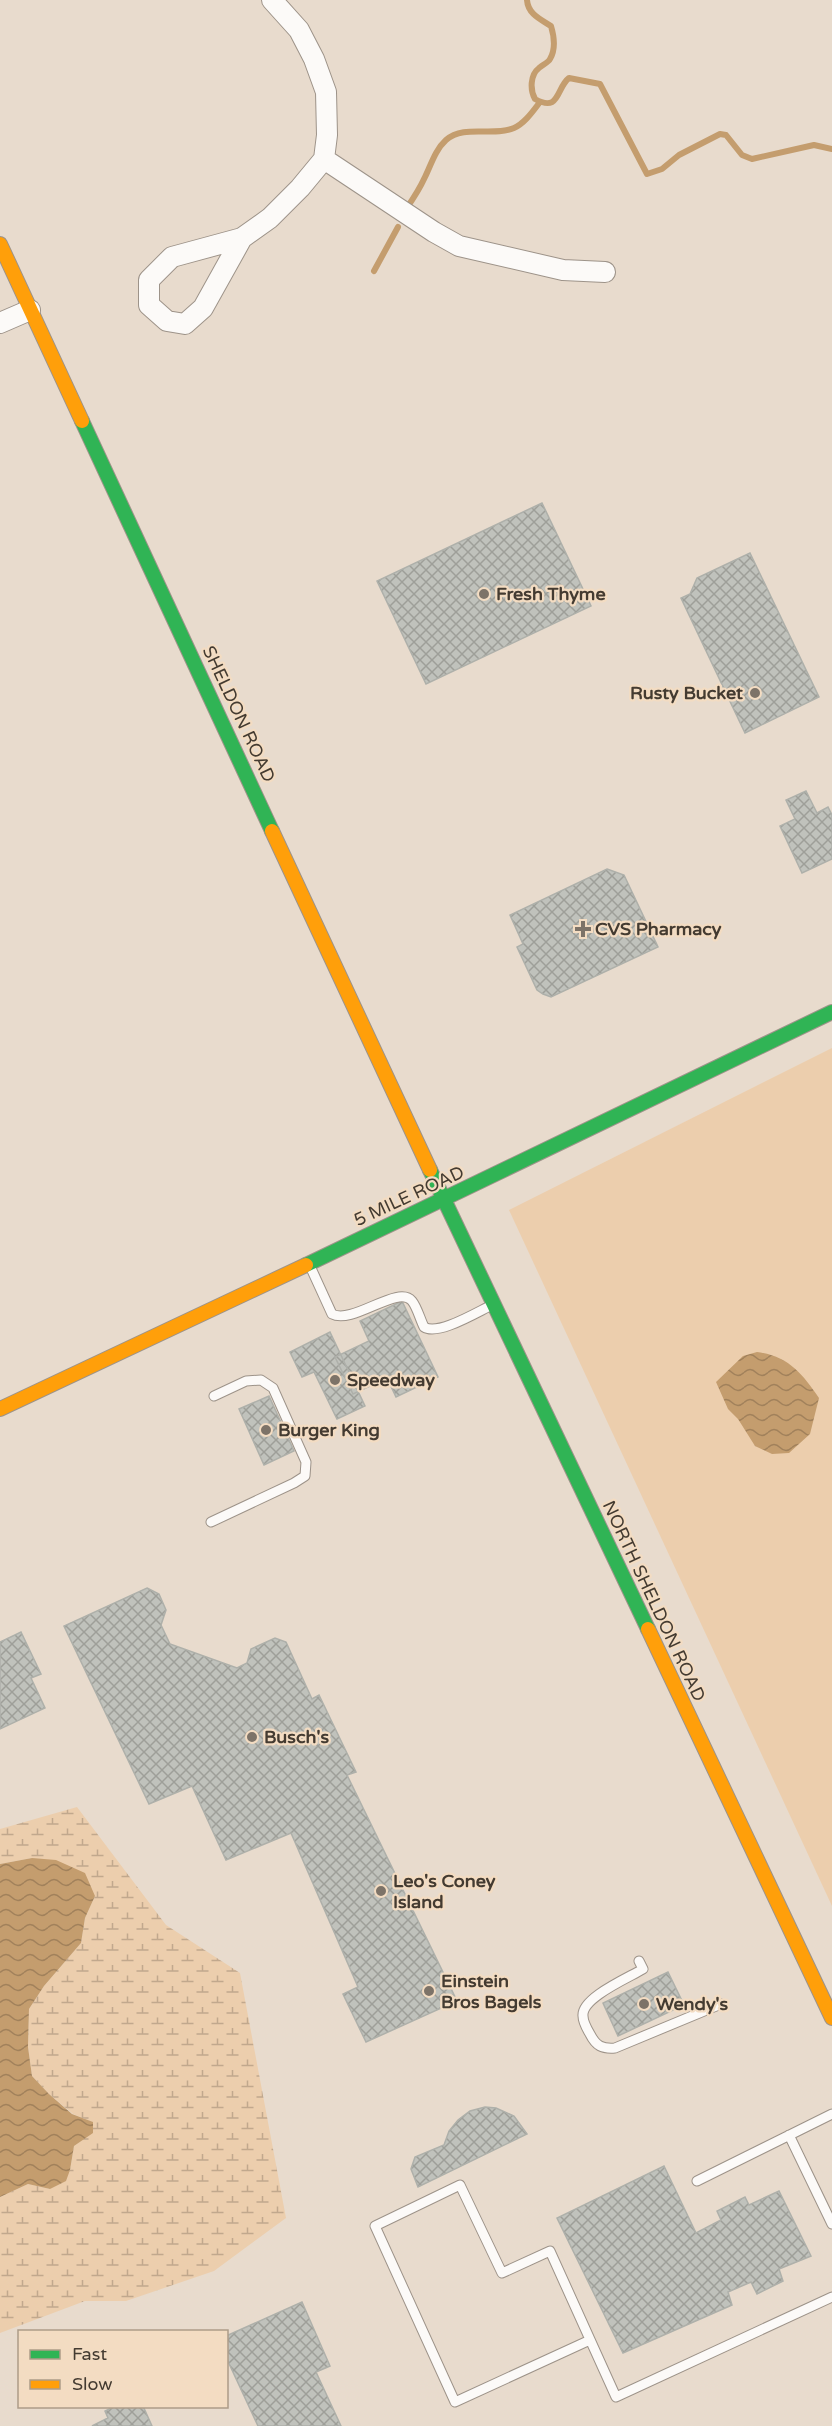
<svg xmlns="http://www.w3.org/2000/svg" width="832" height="2426" viewBox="0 0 832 2426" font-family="'Varela Round',sans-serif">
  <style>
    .green { fill: #eccead }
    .wetland { fill: url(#wetland-marsh) }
    .water { fill: url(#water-waves) }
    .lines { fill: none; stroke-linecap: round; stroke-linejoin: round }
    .stream { stroke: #c49d6e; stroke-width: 6 }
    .building { fill: url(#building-cross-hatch); stroke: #aeb0aa; stroke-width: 1.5 }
    .lane-casing { stroke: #9d9389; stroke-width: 11 }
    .street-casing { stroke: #9d9389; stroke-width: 22 }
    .fast-casing { stroke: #9d9389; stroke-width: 16 }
    .slow-casing { stroke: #9d9389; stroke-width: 16 }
    .lane { stroke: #fcfaf8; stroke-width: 9 }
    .street { stroke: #fcfaf8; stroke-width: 20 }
    .fast { stroke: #30b455; stroke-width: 14 }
    .slow { stroke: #ff9f0a; stroke-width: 14 }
    .poi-dot { fill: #7d7368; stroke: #f3dcc2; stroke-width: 2 }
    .labels { text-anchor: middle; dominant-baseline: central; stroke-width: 4.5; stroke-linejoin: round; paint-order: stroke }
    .poi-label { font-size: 18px; font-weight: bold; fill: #443b31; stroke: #f3dcc2; text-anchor: start }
    .street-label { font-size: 18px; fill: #443b31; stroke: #f3dcc2 }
  </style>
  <defs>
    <pattern id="wetland-marsh" width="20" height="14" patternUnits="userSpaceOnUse" patternTransform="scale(1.5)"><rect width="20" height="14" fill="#eccead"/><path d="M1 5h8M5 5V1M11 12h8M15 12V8" fill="none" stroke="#c1a88d"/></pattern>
    <pattern id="water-waves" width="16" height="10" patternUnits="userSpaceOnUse" patternTransform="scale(1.5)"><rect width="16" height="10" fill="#c49d6e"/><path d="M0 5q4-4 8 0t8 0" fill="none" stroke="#a1815b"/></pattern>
    <pattern id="building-cross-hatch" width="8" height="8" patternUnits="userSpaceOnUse" patternTransform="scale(1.5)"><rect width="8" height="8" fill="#c0c2bc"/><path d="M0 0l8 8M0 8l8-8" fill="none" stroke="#9e9f99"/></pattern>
  </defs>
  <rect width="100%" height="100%" fill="#e8dbcd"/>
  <!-- green -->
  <path class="green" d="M832,1048V1906L509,1210Z"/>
  <!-- wetland -->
  <path class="wetland" d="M77,1807L166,1925L240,1973L286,2218L214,2271L126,2301H85L0,2333V2197L28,2184L50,2189L70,2170L74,2146L93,2132L92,2122L73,2114L49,2094L32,2076L28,2047L29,2009L44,1986L81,1943L85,1918L95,1896L32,1858L0,1864V1829Z"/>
  <!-- water -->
  <path class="water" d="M757,1352C788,1356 802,1373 819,1398L810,1434L789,1453L772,1454L755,1446L738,1419L728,1409L716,1382L743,1356Z
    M32,1858L56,1860L85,1873L95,1896L85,1918L81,1943L44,1986L29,2009L28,2047L32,2076L49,2094L72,2114L93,2122V2133L74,2146L70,2170L66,2181L50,2189L28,2184L0,2197V1864Z"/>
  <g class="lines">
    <!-- stream -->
    <path class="stream" d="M527,0C528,14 540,19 551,26C554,36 556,49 550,59C548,63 542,65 539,68C530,75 530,90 535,99C560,113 556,88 569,78L600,84L647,174L662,169L679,155L720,134L726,135L742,155L752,159L814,145L832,149
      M406,209C413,199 420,188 425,177C431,165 435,150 446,140C464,124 493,137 514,128C525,123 533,111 540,102
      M374,271L398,227"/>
  </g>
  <!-- building -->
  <path class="building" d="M542,503L591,606L426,684L377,581Z
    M750,553L819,697L745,733L681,598L690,594L697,578Z
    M806,791L817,813L828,807L832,815V859L802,873L780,826L795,819L786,800Z
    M607,869L624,875L658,947L551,997L543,994L537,990L517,947L523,944L510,915Z
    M402,1301L438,1377L396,1397L387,1378L353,1394L335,1357L369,1341L360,1321Z
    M330,1332L365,1406L337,1419L314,1372L302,1377L290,1352Z
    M269,1396L294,1451L264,1465L239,1409Z
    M147,1588L159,1594L166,1610L161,1625L170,1644L237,1668L247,1663L251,1649L275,1638L286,1642L312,1699L319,1695L356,1772L347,1775L457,2001L366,2042L343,1994L358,1987L291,1833L226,1860L192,1786L149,1804L64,1626Z
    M21,1632L41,1674L31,1678L45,1708L0,1729V1642Z
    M668,1972L684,2005L618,2036L603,2003Z
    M485,2107L496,2108L514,2116L527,2134L418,2187L411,2169L415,2157L444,2145L449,2131L458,2120L470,2111Z
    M664,2166L696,2233L721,2220L717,2211L745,2197L749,2205L779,2191L811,2256L779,2269L783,2281L757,2294L751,2282L728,2292L732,2305L623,2353L557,2218Z
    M302,2302L330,2366L316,2372L341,2426H258L226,2357V2336Z
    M115,2406H143L152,2426H92L108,2418L105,2411Z"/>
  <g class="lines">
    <defs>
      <path id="lane" d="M310,1266L332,1314C353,1325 398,1284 412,1301C417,1307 420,1319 424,1327C438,1336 477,1312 492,1305
        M211,1522L294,1483L305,1476L306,1462L273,1388L261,1380L246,1381L214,1396
        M639,1961L643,1969C628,1978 581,1998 583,2016C583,2022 587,2029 590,2034C596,2046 602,2049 615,2048L721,2004
        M789,2135L832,2224
        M697,2181L832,2114
        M590,2340L455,2402L375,2226L460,2185L502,2273L550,2251L616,2397L832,2297"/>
      <path id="street" d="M324,159L434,232L459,246L563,270L605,272
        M242,238L203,308L185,324L167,321L149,305V280L172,257L242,238L270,218L300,188L324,159L327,135L326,92L314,59L299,30L272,0
        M0,323L30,310"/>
      <path id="fast" d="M82,421L272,831
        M430,1170L648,1629
        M306,1265L832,1012"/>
      <path id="slow" d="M0,244L82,421
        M272,831L430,1170
        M0,1409L306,1265
        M648,1629L832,2018"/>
    </defs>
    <!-- lane casing -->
    <use href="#lane" class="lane-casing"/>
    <!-- street casing -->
    <use href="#street" class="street-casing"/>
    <!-- fast casing -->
    <use href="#fast" class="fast-casing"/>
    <!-- slow casing -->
    <use href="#slow" class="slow-casing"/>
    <!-- lane -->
    <use href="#lane" class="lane"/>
    <!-- street -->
    <use href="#street" class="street"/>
    <!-- fast -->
    <use href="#fast" class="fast"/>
    <!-- slow -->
    <use href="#slow" class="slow"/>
  </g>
  <!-- markers -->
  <g class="poi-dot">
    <circle cx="484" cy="594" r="6"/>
    <circle cx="755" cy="693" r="6"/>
    <path d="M580 920h6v6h6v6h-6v6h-6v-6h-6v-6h6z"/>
    <circle cx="335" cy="1380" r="6"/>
    <circle cx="266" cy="1430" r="6"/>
    <circle cx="252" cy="1737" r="6"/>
    <circle cx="381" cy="1891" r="6"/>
    <circle cx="429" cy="1991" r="6"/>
    <circle cx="644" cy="2004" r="6"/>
  </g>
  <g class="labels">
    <!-- poi labels -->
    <g class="poi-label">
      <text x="496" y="594">Fresh Thyme</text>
      <text x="743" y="693" text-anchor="end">Rusty Bucket</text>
      <text x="595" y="929">CVS Pharmacy</text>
      <text x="347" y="1380">Speedway</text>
      <text x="278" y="1430">Burger King</text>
      <text x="264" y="1737">Busch's</text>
      <text x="393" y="1881">Leo's Coney<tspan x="393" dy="21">Island</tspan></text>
      <text x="441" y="1981">Einstein<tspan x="441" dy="21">Bros Bagels</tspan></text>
      <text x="656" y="2004">Wendy's</text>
    </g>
    <!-- street labels -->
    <g class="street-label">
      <text transform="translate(239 714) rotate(65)">SHELDON ROAD</text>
      <text transform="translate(409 1196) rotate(-25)">5 MILE ROAD</text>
      <text transform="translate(654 1601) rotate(65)">NORTH SHELDON ROAD</text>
    </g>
  </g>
  <!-- legend -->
  <rect x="18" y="2330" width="210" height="78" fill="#f3dcc2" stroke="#ad9c88" stroke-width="1.5"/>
  <rect x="30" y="2350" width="30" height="9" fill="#30b455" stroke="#ad9c88" stroke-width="1.5"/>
  <text x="72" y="2360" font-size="18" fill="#443b31">Fast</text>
  <rect x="30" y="2380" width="30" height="9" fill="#ff9f0a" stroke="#ad9c88" stroke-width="1.5"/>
  <text x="72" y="2390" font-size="18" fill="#443b31">Slow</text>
</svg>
